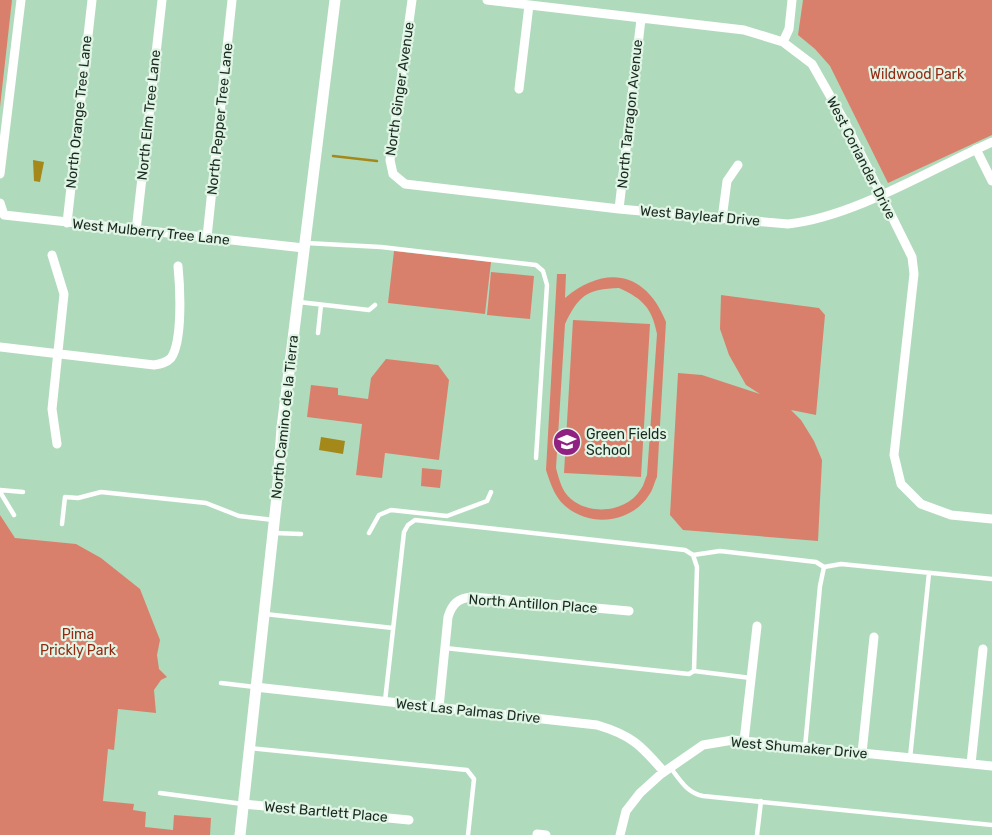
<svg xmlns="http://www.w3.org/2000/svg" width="992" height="835" viewBox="0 0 992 835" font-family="Rubik,sans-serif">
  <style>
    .green { fill: #d9806c; fill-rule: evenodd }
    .water { fill: #a4881a }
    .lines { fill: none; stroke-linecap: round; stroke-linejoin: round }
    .stream { stroke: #a4881a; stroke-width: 2.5 }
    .lane { stroke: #fff; stroke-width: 4.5 }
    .street { stroke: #fff; stroke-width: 9 }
    .secondary { stroke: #fff; stroke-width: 11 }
    .labels { text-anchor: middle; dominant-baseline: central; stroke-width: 4.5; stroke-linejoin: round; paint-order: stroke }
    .park-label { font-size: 14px; fill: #952a13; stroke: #e0f5e5 }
    .street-label { font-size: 14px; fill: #1a2a1f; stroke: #e0f5e5 }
    .poi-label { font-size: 14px; fill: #1a2a1f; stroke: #e0f5e5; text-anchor: start }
  </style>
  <rect width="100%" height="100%" fill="#b0dabc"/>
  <!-- green -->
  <path class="green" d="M0,0H12L0,107Z
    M803,0H992V135L888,183L830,66L815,49L798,35Z
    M394,251L491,262L485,314L388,303Z
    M491,272L534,276L530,319L487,315Z
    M557,274H566L565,298C606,264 646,272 666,322L657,477C654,483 653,490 649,495C630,525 585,528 561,502C553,492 550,482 546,470ZM619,288C643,299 652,308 657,334L647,475C645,479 644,485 641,489C627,512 591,516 571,499C562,492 559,479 556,468L565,324C579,295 587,289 619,288Z
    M721,295L819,308L825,315L816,415L791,410L801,420L814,441L822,460L818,541L683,530L670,515L678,373L702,375L760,394L746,385L729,355L720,329Z
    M573,320L650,324L641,477L564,473Z
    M386,359L438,365L449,380L439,460L385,453L382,478L356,475L362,424L307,417L311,385L338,388V395L368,399L371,378Z
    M422,468L442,470L440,488L421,486Z
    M0,515L15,538L76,544L101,558L140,589L160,640L157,655L159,669L167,677L161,680L154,690L156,713L118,709L114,750L108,749L103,801L134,804L133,810L146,812L145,827L173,830L174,815L211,818L210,835H0Z"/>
  <!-- water -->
  <path class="water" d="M33,160L44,162L40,182L34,181Z
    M321,437L345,441L343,454L319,450Z"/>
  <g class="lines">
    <!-- stream -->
    <path class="stream" d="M333,156L377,161"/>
    <!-- lane -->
    <path class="lane" d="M306,243L381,247L536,265L543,271L547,285L536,458
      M299,302L369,310L375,305
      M318,333L321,305
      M0,490L23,492
      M0,492L14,515
      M62,524L65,497L78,498L101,492L206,503L239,516L274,520
      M274,533L301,534
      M369,533L379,515L391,510L447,516L487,501L491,492
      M693,555L720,551L816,562L824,567L841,564L992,579
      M265,614L393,628
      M445,648L689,674L694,671
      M221,683L255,687
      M385,701L404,532L408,525L415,520L685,550L693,555L697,567L694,671L751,678
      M805,747L820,586L824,567
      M250,748L467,770L474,779L468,835
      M910,758L929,573
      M670,767C680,780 687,793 703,796L992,825
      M160,793L243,804
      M757,835L761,801"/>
    <!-- street -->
    <path class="street" d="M412,0L390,160L393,174L405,184L619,209L788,224C854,217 931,169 992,142
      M487,0L744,30L783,42L812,64L846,124L912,257L914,274L894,455L901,484L921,504L951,515L992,519
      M783,42L789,29L792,0
      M519,89L529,5
      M976,149L992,181
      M0,174L21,0
      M0,203L4,215L304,248
      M619,209L641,19
      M722,219L727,181L738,165
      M67,223L92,0
      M136,231L162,0
      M207,237L232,0
      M52,255L64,294L52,409L57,444
      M0,347L154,365C161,364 166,363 171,358C183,341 180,286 178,266
      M255,687L597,725C631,735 641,745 664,772
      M439,707L448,617C452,604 458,598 472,597L629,611
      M744,741L757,626
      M862,753L874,637
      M971,764L983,649
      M243,804L409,820
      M537,834L546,835
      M620,835L626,811L640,793L661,774L703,745L733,740L992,766"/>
    <!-- secondary -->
    <path class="secondary" d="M240,835L277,496L282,428L335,0"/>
  </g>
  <!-- icons -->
  <defs>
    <symbol id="school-disc" viewBox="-11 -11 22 22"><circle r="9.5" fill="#902183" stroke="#e0f5e5"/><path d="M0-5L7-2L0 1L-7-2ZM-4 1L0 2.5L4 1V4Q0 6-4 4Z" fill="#fff"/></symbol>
  </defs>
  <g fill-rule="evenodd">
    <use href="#school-disc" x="551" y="426" width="32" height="32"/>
  </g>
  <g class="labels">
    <!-- park labels -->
    <g class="park-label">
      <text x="917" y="74">Wildwood Park</text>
      <text x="78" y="634">Pima<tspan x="78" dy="16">Prickly Park</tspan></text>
    </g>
    <!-- street labels -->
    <g class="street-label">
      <text transform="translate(400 89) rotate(-82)">North Ginger Avenue</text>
      <text transform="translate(79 112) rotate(-84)">North Orange Tree Lane</text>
      <text transform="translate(630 114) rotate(-84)">North Tarragon Avenue</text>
      <text transform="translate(149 115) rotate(-84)">North Elm Tree Lane</text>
      <text transform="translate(220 119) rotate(-84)">North Pepper Tree Lane</text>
      <text transform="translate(861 158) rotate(63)">West Coriander Drive</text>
      <text transform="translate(700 216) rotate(5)">West Bayleaf Drive</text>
      <text transform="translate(151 232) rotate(6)">West Mulberry Tree Lane</text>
      <text transform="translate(285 417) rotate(-84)">North Camino de la Tierra</text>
      <text transform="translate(533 604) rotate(4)">North Antillon Place</text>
      <text transform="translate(468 711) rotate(6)">West Las Palmas Drive</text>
      <text transform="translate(799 748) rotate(5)">West Shumaker Drive</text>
      <text transform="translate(326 812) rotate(5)">West Bartlett Place</text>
    </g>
    <!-- poi labels -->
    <g class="poi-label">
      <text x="586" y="434">Green Fields<tspan x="586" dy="16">School</tspan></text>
    </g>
  </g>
</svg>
